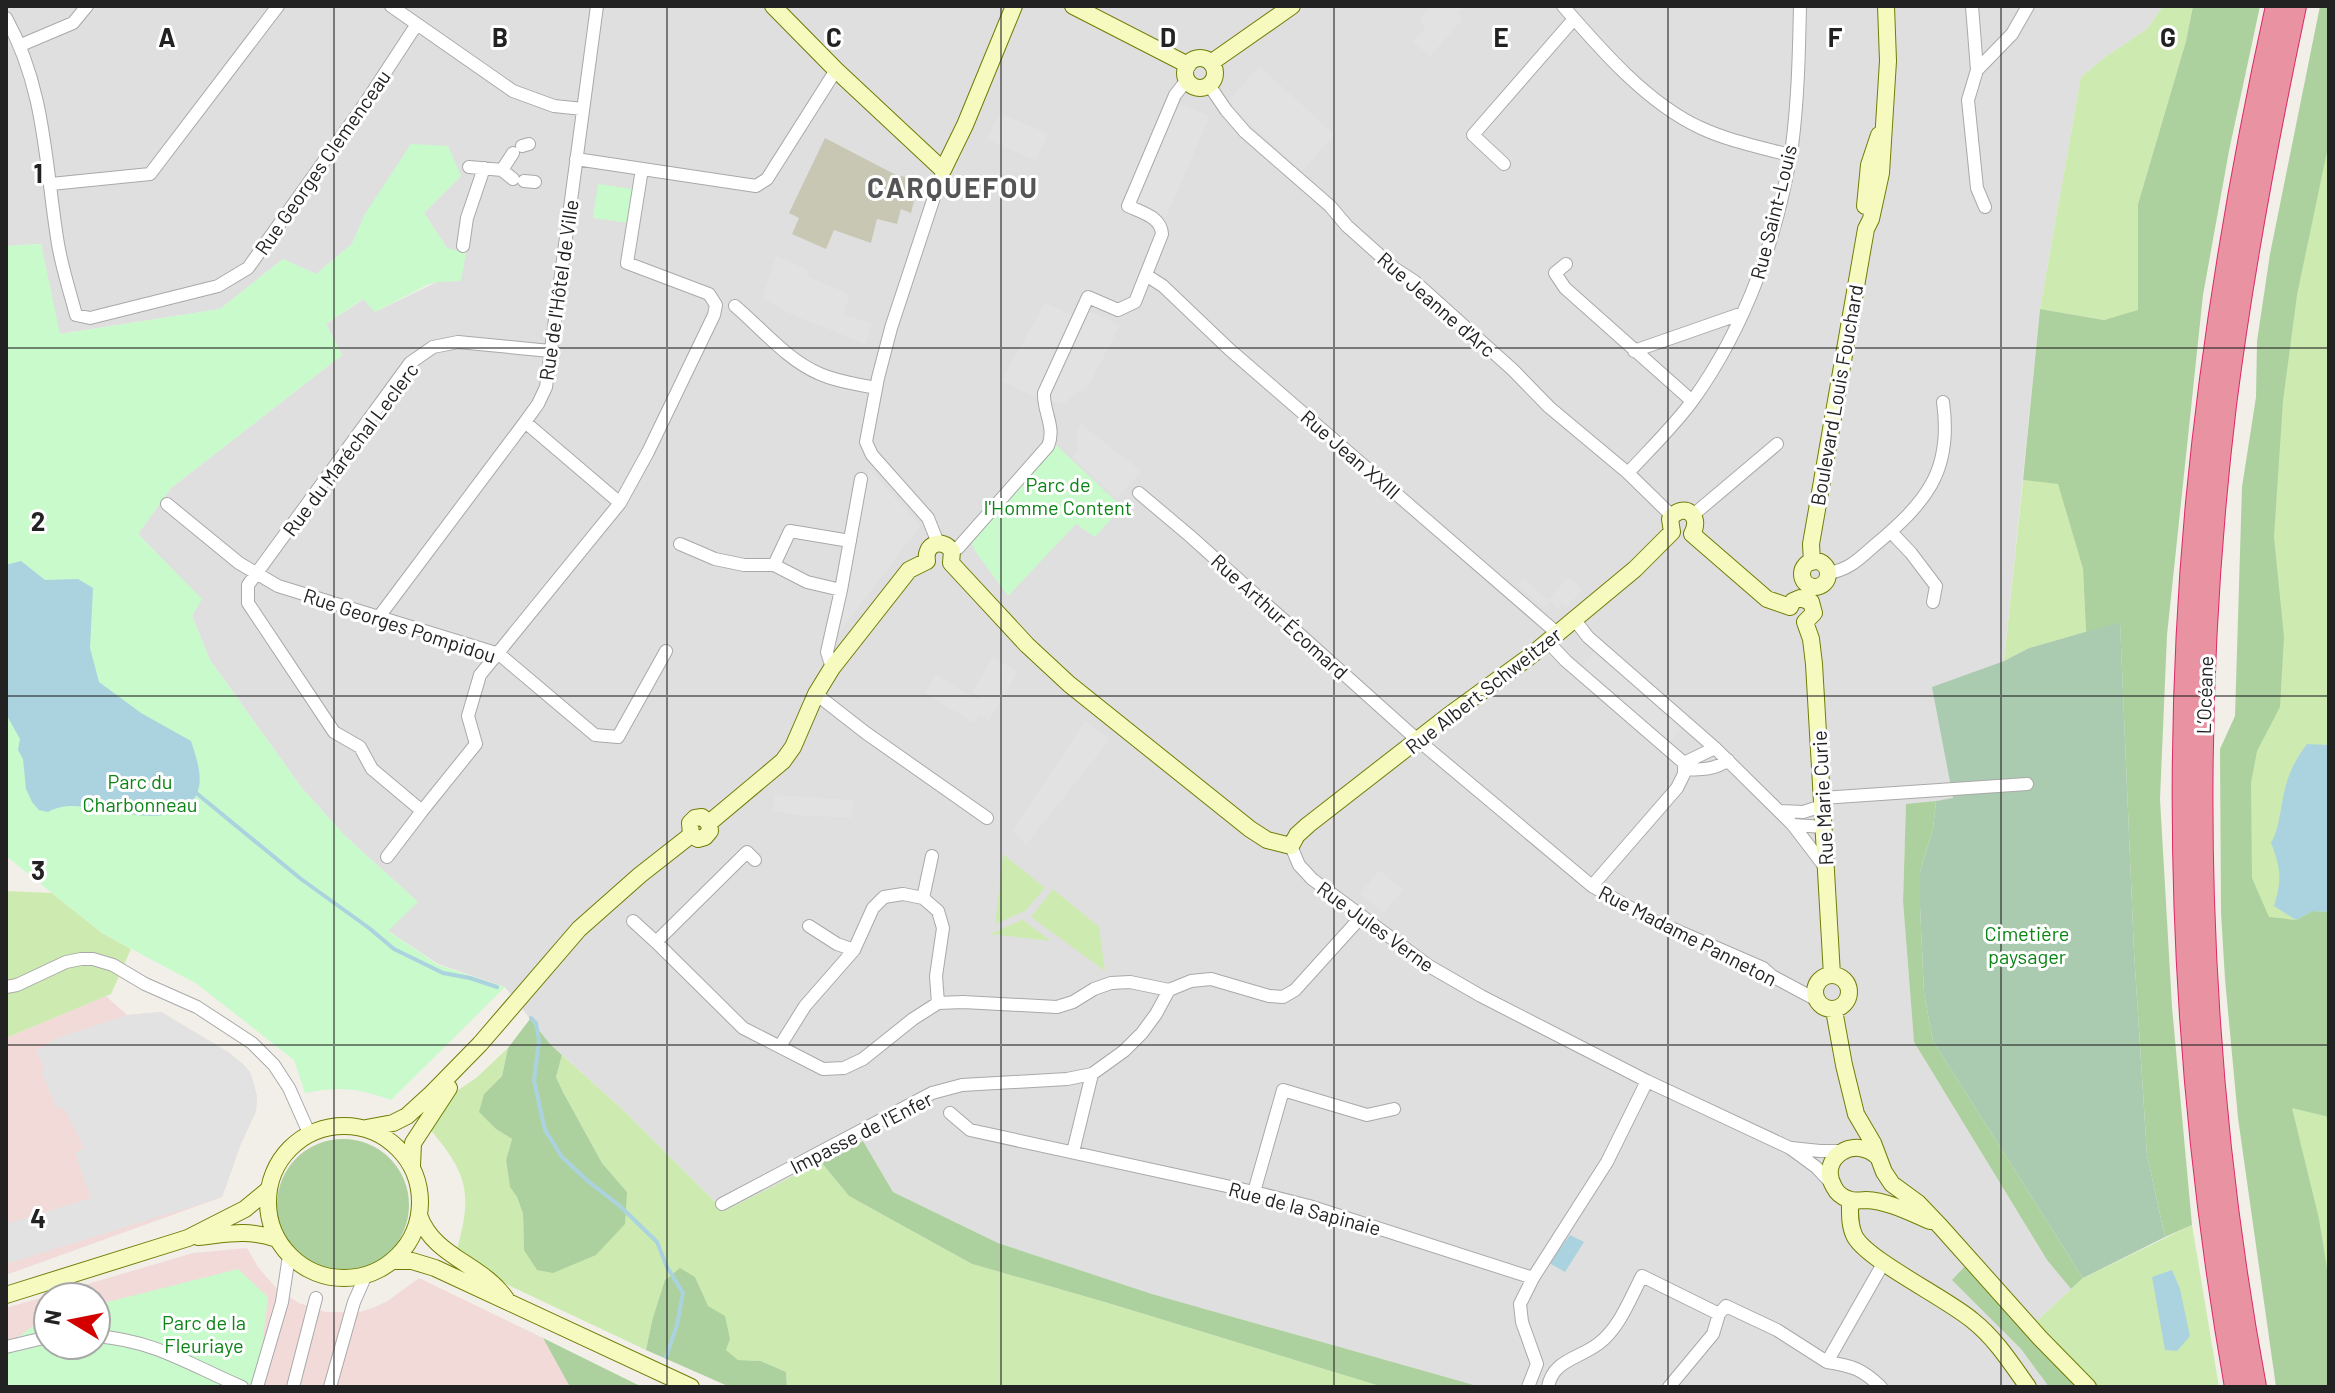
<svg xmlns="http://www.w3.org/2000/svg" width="2335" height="1393" viewBox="0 0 2335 1393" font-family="Barlow,sans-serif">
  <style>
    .residential { fill: #e0dfdf }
    .commercial { fill: #f2dad9; fill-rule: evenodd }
    .construction { fill: #c7c7b4 }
    .grass { fill: #cdebb0 }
    .forest { fill: #add19e }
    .cemetery { fill: #aacbaf }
    .park { fill: #c8facc }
    .parking { fill: #e2e2e2 }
    .water { fill: #aad3df }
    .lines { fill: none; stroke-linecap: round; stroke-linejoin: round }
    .stream { stroke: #aad3df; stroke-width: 4 }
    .street-casing { stroke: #a9a9a9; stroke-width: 14 }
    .secondary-casing { stroke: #707d05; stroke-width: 18 }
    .highway-casing { stroke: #dc2a67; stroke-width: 24 }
    .street { stroke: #fff; stroke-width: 12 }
    .secondary { stroke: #f7fabf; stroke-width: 16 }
    .highway { stroke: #e892a2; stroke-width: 22 }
    .grid { fill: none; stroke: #222; stroke-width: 2; stroke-opacity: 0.55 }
    .labels { text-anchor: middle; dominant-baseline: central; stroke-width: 6; stroke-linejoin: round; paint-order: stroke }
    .street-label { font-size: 20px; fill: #222; stroke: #fff }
    .park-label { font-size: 20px; fill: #0c8416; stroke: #fff }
    .district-label { font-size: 28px; font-weight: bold; letter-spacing: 2px; fill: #555; stroke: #fff }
    .grid-label { font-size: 26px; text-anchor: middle; font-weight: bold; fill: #222; stroke: #fff; stroke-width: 6; stroke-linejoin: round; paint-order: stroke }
  </style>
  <rect width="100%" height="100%" fill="#f2efe9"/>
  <!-- residential -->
  <path class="residential" d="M6,6H2163L2147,29L2104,58L2081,77L2040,309L2004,661L1933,687L1953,799L1906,805L1903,901L1914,1042L2047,1260L2071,1289L2027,1330L1953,1280L2021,1349L2049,1387H1481L1152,1294L998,1243L893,1192L863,1141L724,1211L622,1109L550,1044L505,987L438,964L387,930L418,902L344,835L301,787L210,660L192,616L201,599L138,534L171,488L342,355L326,324L364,299L375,312L437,282L447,248L424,213L461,176L365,214L352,244L316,274L283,259L220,309L59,334L41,244L6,246Z"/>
  <!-- commercial -->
  <path class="commercial" d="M106,996L127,1015L161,1012L228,1052L250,1072L257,1097L256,1111L240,1146L222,1197L6,1275V1038Z
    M247,1248L258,1267L277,1289L299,1303L326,1312H360L372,1308L386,1302L419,1278L543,1338L570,1387H6V1308L193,1253ZM48,1297H96V1345H48Z"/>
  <!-- construction -->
  <path class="construction" d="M825,138L896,175L919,180L911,213L901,209L897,224L877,219L871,243L834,230L826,249L792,234L799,218L789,213Z"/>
  <!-- grass -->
  <path class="grass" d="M2163,6H2193L2186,41L2138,204V311L2104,320L2040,309L2081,77L2104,58L2147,29Z
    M2329,23V1387L2243,917L2254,477Z
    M2023,480L2058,483L2083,569L2086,632L2029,648L2004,661Z
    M1003,854L1045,888L1025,911L995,924Z
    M1053,889L1099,927L1105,971L1031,917Z
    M6,891L52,893L102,933L131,949L111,994L6,1038Z
    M1022,920H1023L1051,941L990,934Z
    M508,1048L502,1076L484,1094L496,1129L512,1139L506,1160L510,1186L517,1197L523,1214L524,1250L627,1192L602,1163L563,1092L556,1077L562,1055L622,1109L724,1211L821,1162L849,1196L972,1264L1108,1303L1383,1387H787L786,1372L761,1361L737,1360L726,1350L695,1277L652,1321L646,1350L506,1284L457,1249C473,1192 467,1173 429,1128L458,1090L476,1078Z
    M2192,1225L2219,1387H2077L2027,1330L2083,1278Z"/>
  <!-- forest -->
  <path class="forest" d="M2193,6H2260L2229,151L2203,295L2167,635L2160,799L2172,1007L2192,1225L2165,1237L2147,1155L2134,952L2120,623L2086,632L2083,569L2058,484L2023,480L2040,309L2104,320L2138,310V204L2186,41Z
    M2320,6H2329V142L2297,295L2283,401L2274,537L2284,637L2280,707L2257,751L2251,783L2252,878L2269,917L2296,920L2313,911L2329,912V1117L2292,1108L2319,1219L2329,1281V1387H2276L2238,1118L2225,979L2221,913L2220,749L2235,716L2242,487L2256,397L2257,341L2270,254Z
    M1936,801L1933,829L1920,872V906L1924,993L1933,1041L2083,1278L2071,1289L2047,1260L1914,1042L1903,901L1906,804Z
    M530,1019L550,1044L562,1055L556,1077L563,1092L602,1163L627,1192L625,1224L596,1255L553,1273L537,1270L524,1250L523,1214L517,1197L510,1187L506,1160L512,1139L496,1129L479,1112L484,1094L502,1076L508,1048Z
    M277 1205a66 66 0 1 1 132 0a66 66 0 1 1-132 0Z
    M863,1141L893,1192L998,1243L1152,1294L1481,1387H1383L1108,1303L972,1264L849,1196L821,1162Z
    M1968,1263L2077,1387H2049L2021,1349L1952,1280Z
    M680,1268L695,1277L708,1306L725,1316L730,1339L726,1350L738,1360L761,1361L786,1372L787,1387H730L646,1350L652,1321L665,1280Z
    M543,1338L634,1383L643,1387H570Z"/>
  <!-- cemetery -->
  <path class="cemetery" d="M2120,622L2134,952L2147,1155L2165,1237L2083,1278L1933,1041L1924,993L1920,906V872L1933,829L1936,801L1953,798L1932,687L2004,661L2029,648Z"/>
  <!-- park -->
  <path class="park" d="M411,144L448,146L461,176L424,213L447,248L466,253L461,281L437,282L427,285L375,312L363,299L326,324L342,355L171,488L138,534L202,599L192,616L210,660L301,787L344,835L418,902L388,931L438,965L505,987L391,1100C358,1088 339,1086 305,1093L294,1060L197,984L102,933L6,856V246L41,244L60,334L220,309L283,259L316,274L352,244L365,214Z
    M598,184L633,189L629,223L593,218Z
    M1055,444L1122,507L1095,537L1076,524L1008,596L975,551L972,544L976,534Z
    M238,1269L268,1297L257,1387H6V1346L41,1320L48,1318V1345H96V1305Z"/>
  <!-- parking -->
  <path class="parking" d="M1430,6L1464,7L1457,13L1463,19L1430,56L1413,42L1426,27L1419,21Z
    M1259,66L1335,135L1302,171L1227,103Z
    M1178,103L1210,116L1166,217L1135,203Z
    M999,113L1048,134L1036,161L987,139Z
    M776,255L809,271L807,276L850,295L844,314L872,324L865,344L791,314L762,298Z
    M1045,303L1072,315L1076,306L1120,325L1086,391L1077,392L1064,404L1039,399L1001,381Z
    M1081,424L1141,471L1117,499L1072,457L1078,450L1076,431Z
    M869,469L920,526L839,633Z
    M1568,577L1583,589L1567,607L1562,603L1558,608L1550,601L1544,608L1518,585L1523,579L1548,600Z
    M1595,651L1681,728L1668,743L1582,666Z
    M993,657L1018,672L989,721L980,715L974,723L925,693L936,675L978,700L979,696L972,692Z
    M1085,721L1110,739L1026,845L1012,831Z
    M775,795L853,800L852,818L795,815L773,811Z
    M1379,870L1403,890L1384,913L1360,894Z
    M161,1012L228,1052L242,1063L250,1072L254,1084L257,1097L256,1111L240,1146L222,1197L6,1264V1224L91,1198L75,1153L84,1148L63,1107L57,1109L41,1071L44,1068L36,1051L57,1038L127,1015Z"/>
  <!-- water -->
  <path class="water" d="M21,561L45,580L78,579L93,588L90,648L99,682L141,713L191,741C198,763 209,792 185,807C147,833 82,791 48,812L39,810L32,802L26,789L23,759L18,750L20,739L6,714V565Z
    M2307,744L2329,745V912L2313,911L2296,920L2274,906C2282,880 2281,868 2271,843C2281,825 2280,805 2286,785C2290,770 2297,757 2307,744Z
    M1570,1235L1584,1242L1565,1272L1549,1263Z
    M2172,1270L2180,1289L2190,1336L2177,1351L2165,1350L2152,1277Z"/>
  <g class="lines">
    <!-- stream -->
    <path class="stream" d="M195,792L301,879L369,928L394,949L443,973L470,978L497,987
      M531,1018L536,1023L539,1041L534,1081L545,1130L562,1157L589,1182L620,1206L657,1242L667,1267L683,1293L677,1325L666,1357"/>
    <defs>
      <path id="street" d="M391,6L513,91L554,106L583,109
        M1563,6C1601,50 1648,104 1701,128C1729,141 1760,147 1789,155
        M1972,6L1977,70L1968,100L1977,188L1985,207
        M6,18C46,90 45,165 58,244C62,268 70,292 76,315L90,318L218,286L248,268L364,105L417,24
        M21,45L73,23L87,6
        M1977,70L2012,34L2028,6
        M1209,85L1226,110L1245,132L1330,206L1347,226L1394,268L1414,281L1513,370L1549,407L1628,473L1672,516
        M522,146L529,144
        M576,159L756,186L767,179L836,70
        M1504,164L1473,135L1574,19
        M469,167L502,170L513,179
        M502,170L513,153
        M524,181L535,182
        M51,184L150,174L278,6
        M463,246L467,218L484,168
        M1566,264L1555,273L1565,288L1692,401
        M1146,275L1163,286L1229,349L1557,633
        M735,306C762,329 787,360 820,374C838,382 857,384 876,388
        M550,351L458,342L433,347L410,363L248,585V603L334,732L360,747L372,769L422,811L476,744L468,716L480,675L620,503L648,452L714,315L716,305L709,294L627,263L642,169
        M1634,351L1743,313
        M525,422L620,503
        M1628,473C1650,449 1674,426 1693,400C1746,326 1778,236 1792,146C1798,100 1799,53 1800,6
        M1139,493L1190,536L1413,736L1592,886L1650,919L1763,968L1772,976L1815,999
        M167,504L239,563L278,586L499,654L595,735L618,737L666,651
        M1693,515L1777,444
        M1891,532L1911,553L1936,586L1933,602
        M938,543L928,518L872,455L866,442L878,378L891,328L943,170
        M680,544L715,559L744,565H774L807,582L841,590
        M952,551L958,548L1048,446C1056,427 1043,412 1044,393L1088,297L1118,310L1135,302L1162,234C1161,217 1143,213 1128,206L1175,95L1186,81
        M774,565L790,531L850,541
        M1828,573C1849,570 1859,559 1875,545C1925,503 1953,472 1943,402
        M378,618L525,422L538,404L546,387L597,6
        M1574,619L1588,637L1715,748L1793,825L1824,827
        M1548,642L1566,661L1684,763
        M832,668L827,652L841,590L861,479
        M816,694L866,733L987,818
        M1684,763L1715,748
        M1684,769C1700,770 1715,770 1728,760
        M1822,798L2027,784
        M1780,811L1803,812L1822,806
        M1793,825L1825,867
        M1291,846L1299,865L1312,879L1429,966L1481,996L1647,1081L1790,1148L1816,1167L1832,1184
        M387,857L422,811
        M755,860L747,852L656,942L743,1028L823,1069L844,1068L863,1059L913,1019L938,1003L963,1002L1057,1007L1073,1002L1094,989L1111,983L1130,982L1169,990
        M1592,886L1677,788L1684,774V763
        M923,898L932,856
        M633,921L656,942
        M809,926L837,944L854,950
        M6,987L17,985L66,962L81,959H93L113,965L145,984L197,1007L252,1043L274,1065L289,1088L309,1133
        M780,1046L805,1006L854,950L873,908L884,897L903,894L923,898L938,911L943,928L936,976L938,1003
        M950,1113L970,1130L1254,1192L1309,1206L1533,1278
        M1791,1148L1820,1151H1844
        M1073,1152L1092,1074
        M1254,1192L1283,1090L1367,1115L1394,1109
        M722,1204L932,1093L962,1085L1067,1079L1092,1074L1124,1051L1142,1033L1156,1014L1169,990L1191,981L1211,979L1269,996L1283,997L1295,990L1361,917
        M1719,1314L1726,1306L1777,1330L1827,1362
        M96,1336C156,1341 188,1364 242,1387
        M6,1347L48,1337
        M257,1387L282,1302L289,1256
        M293,1387L316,1298
        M330,1387L354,1302L366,1275
        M1528,1387L1537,1364L1522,1322L1520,1304L1533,1278L1607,1162L1647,1081
        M1548,1387C1553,1360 1578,1359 1598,1344C1619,1329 1630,1299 1642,1276L1719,1314
        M1669,1387L1713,1334L1719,1314
        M1881,1387C1862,1369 1853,1366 1827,1362L1884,1262"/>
      <path id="secondary" d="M773,6L836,70L943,170L965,125L1014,6
        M1073,6L1188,65
        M1185 73a15 15 0 1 1 30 0a15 15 0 1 1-30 0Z
        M1212,62L1292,6
        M1865,206L1869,165L1879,135
        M1672,532L1670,519C1683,501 1703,515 1692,534
        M1692,534L1767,599L1790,607
        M927,561C924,544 942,537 952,551L951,563
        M1802 574a13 13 0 1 1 26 0a13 13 0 1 1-26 0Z
        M1812,562L1811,544L1866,229L1871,219L1881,173L1888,61L1886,6
        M951,563L1027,645L1069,684L1250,829L1267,840L1291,846L1297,835L1308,825L1448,716L1529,657L1635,569L1672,532
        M1790,607L1793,601L1800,598L1811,602L1814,613L1805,622
        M1805,622L1811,639L1814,664L1832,975
        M709,823L783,761L793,747L816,694L832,668L909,570L927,561
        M691,835L690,823L695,818L702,817L709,823
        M691,835L698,839L705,837L710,831L709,823
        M1815 992a17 17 0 1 1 34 0a17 17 0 1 1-34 0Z
        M1834,1010L1844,1065L1856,1114L1873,1143L1884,1172L1892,1184L1918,1203L1940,1226L2040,1338L2088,1387
        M268 1202a76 76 0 1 1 152 0a76 76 0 1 1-152 0Z
        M366,1128L393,1123L407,1116L430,1095L480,1044L579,929L640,875L691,835
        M1878,1157C1855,1134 1817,1158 1834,1187C1837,1193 1842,1197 1848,1199C1854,1202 1859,1200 1866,1200C1888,1201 1911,1213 1930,1221
        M412,1166L413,1143L449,1088
        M1850,1200C1850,1212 1849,1226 1855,1237C1869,1261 1946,1298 1972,1320C1995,1338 2011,1363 2028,1387
        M419,1215C433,1257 483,1264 506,1299
        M198,1237C227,1234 248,1229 277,1239
        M393,1261H412L435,1268L691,1387
        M6,1295L188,1238L245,1209L268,1190"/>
      <path id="highway" d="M2236,1387C2185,1096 2170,798 2197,503C2213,336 2241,170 2277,6
        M2255,1387C2195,1065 2186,730 2225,405C2242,271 2267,138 2295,6"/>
    </defs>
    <!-- street casing -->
    <use href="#street" class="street-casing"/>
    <!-- secondary casing -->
    <use href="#secondary" class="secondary-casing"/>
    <!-- highway casing -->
    <use href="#highway" class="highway-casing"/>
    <!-- street -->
    <use href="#street" class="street"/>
    <!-- secondary -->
    <use href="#secondary" class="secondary"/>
    <!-- highway -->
    <use href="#highway" class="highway"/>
  </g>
  <!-- grid -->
  <path class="grid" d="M334,6V1387M667,6V1387M1001,6V1387M1334,6V1387M1668,6V1387M2001,6V1387M6,348H2329M6,696H2329M6,1045H2329"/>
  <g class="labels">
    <!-- street labels -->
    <g class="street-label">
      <text transform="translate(322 162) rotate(-55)">Rue Georges Clemenceau</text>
      <text transform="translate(1773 212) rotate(-76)">Rue Saint-Louis</text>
      <text transform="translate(558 290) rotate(-82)">Rue de l'Hôtel de Ville</text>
      <text transform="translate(1437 304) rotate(41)">Rue Jeanne d'Arc</text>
      <text transform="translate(1836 395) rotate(-80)">Boulevard Louis Fouchard</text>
      <text transform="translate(350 449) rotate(-53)">Rue du Maréchal Leclerc</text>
      <text transform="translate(1351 454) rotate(41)">Rue Jean XXIII</text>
      <text transform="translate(1280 616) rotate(42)">Rue Arthur Écomard</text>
      <text transform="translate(400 625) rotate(18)">Rue Georges Pompidou</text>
      <text transform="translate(1483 690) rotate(-38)">Rue Albert Schweitzer</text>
      <text transform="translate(2204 695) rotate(-88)">L’Océane</text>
      <text transform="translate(1822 798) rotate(-93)">Rue Marie Curie</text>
      <text transform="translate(1376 926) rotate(36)">Rue Jules Verne</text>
      <text transform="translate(1688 935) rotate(27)">Rue Madame Panneton</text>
      <text transform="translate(861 1132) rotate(-27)">Impasse de l'Enfer</text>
      <text transform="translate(1305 1208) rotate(15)">Rue de la Sapinaie</text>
    </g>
    <!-- park labels -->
    <g class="park-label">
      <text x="1058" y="484">Parc de<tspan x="1058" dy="23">l'Homme Content</tspan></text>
      <text x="140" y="781">Parc du<tspan x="140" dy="23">Charbonneau</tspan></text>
      <text x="2027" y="933">Cimetière<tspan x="2027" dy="23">paysager</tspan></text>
      <text x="204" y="1322">Parc de la<tspan x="204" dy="23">Fleuriaye</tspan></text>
    </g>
    <!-- district labels -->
    <g class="district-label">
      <text x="953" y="187">CARQUEFOU</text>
    </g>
  </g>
  <g class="grid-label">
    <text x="167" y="47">A</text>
    <text x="500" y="47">B</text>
    <text x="834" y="47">C</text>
    <text x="1168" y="47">D</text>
    <text x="1501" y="47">E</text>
    <text x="1835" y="47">F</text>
    <text x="2168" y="47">G</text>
    <text x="38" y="183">1</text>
    <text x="38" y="531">2</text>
    <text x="38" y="880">3</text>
    <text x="38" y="1228">4</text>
  </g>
  <!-- border -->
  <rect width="2335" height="1393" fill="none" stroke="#222222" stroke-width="16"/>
  <!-- north arrow -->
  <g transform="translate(72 1321) rotate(280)"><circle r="38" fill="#ffffff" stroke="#a7a7a7" stroke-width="2"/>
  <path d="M0-6L14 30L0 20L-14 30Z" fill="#d40000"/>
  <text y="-12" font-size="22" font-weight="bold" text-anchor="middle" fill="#222222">N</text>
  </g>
</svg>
